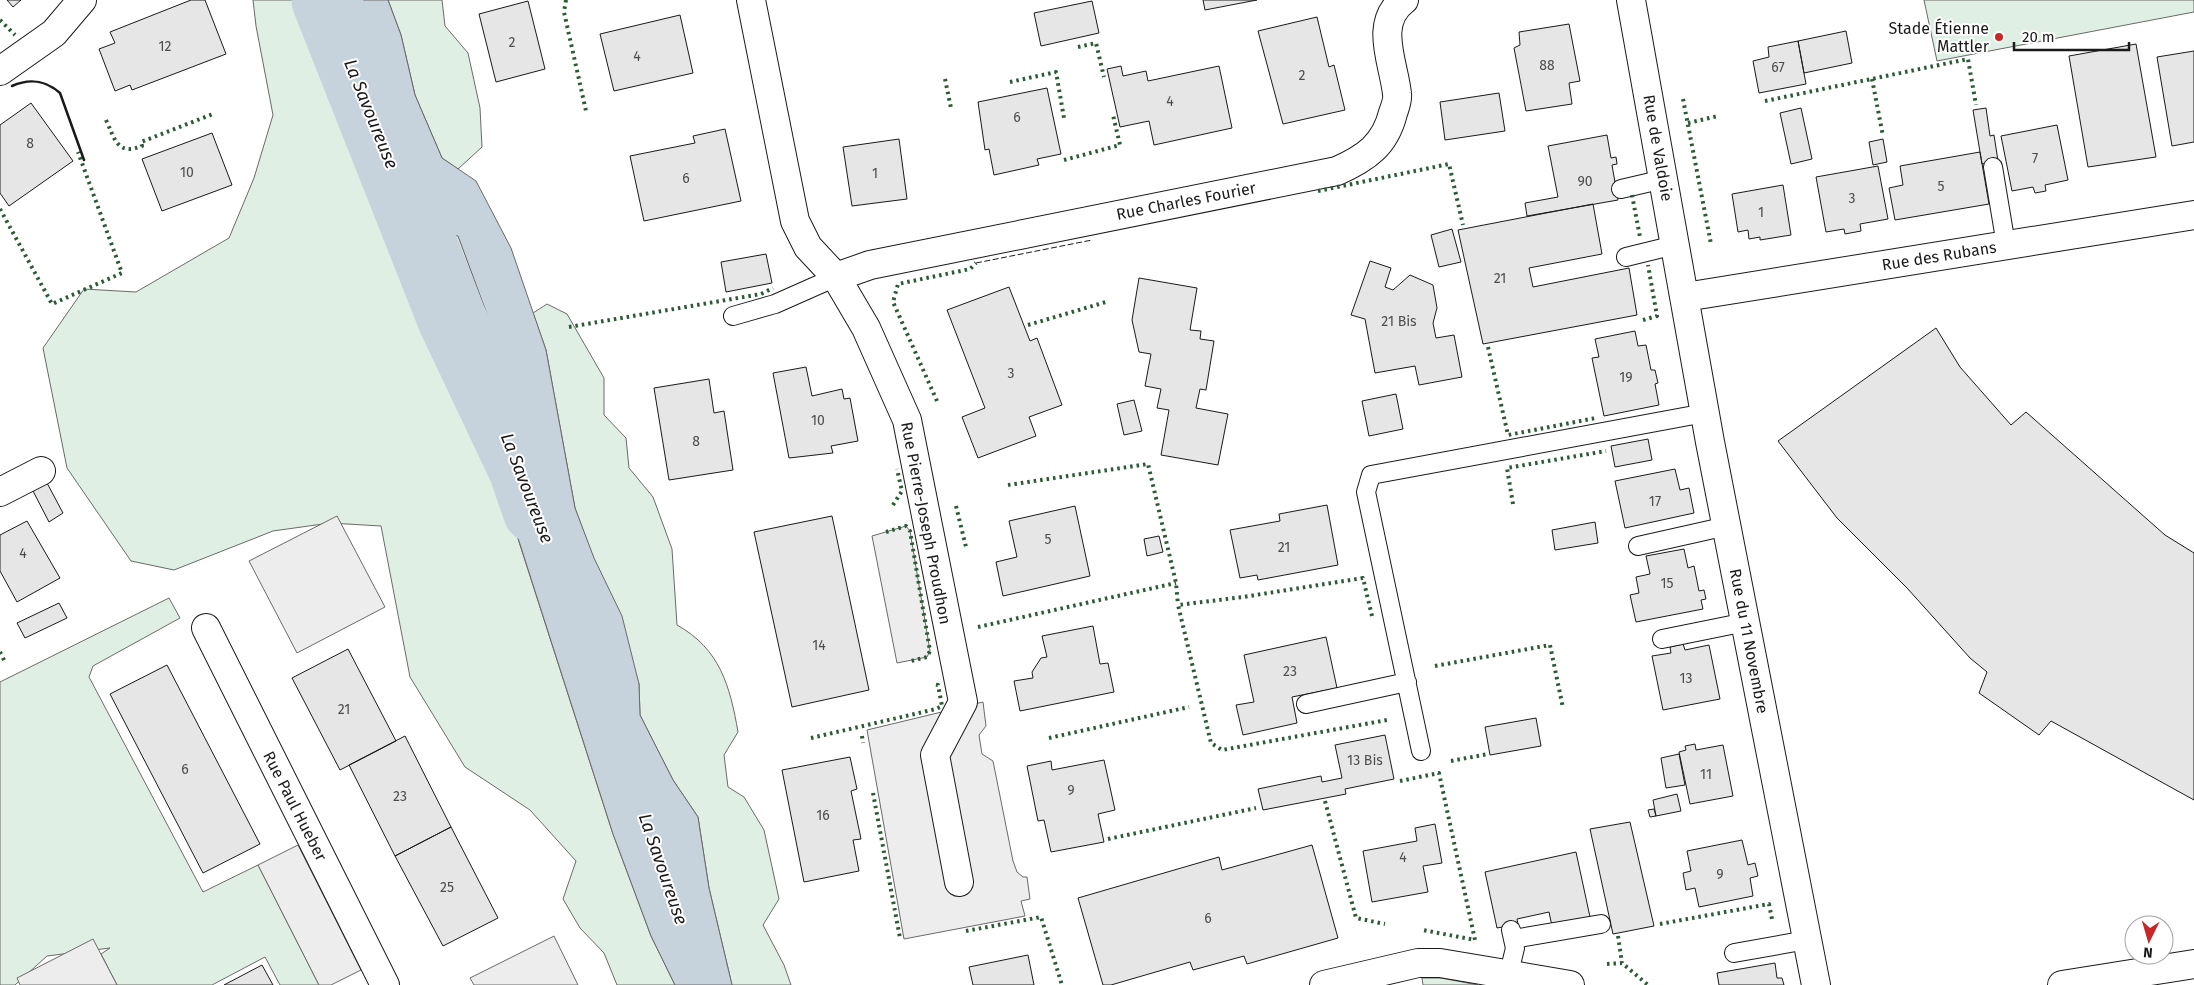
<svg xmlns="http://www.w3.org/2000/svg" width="2194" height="985" viewBox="0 0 2194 985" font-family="'Fira Sans',sans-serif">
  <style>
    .green { fill: #e0efe3; stroke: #6a6a6a }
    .parking { fill: #ededed; stroke: #6a6a6a }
    .water { fill: #c6d2dc; stroke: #6a6a6a }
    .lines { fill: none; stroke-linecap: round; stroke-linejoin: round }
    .river { stroke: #c6d2dc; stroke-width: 69 }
    .building { fill: #e6e6e6; stroke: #1a1a1a }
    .lane-casing { stroke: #1a1a1a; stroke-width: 20 }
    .street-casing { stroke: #1a1a1a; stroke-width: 30 }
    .lane { stroke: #fff; stroke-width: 18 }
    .street { stroke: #fff; stroke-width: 28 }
    .hedge { stroke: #2b5a34; stroke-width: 4; stroke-dasharray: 2.5 4; stroke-linecap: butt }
    .fence { stroke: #1a1a1a; stroke-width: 1; stroke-dasharray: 6 2.5; stroke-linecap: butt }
    .wall { stroke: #1a1a1a; stroke-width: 2.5 }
    .poi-dot { fill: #c62828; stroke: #fff; stroke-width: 2 }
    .labels { text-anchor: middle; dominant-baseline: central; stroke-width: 4; stroke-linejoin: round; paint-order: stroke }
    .number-label { font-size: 14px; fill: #4d4d4d }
    .poi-label { font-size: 16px; fill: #1a1a1a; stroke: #fff; text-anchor: end }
    .street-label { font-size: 16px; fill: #1a1a1a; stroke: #fff }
    .water-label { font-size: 18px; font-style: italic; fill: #1a1a1a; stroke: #fff }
  </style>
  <rect width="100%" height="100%" fill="#fff"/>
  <!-- green -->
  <path class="green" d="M253,0H303L313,48L341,82L365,146L389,225L458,235L510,376L492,458L613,834L651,936L675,985H617L604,953L580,928L563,899L576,861L530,810L465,767L410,677L381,526L330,523L273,531L174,570L131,561L67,468L43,348L84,289L136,292L229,238L254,178L273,115L256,26Z
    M388,0H442L445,26L468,53L480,108L482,147L458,169L442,158L415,95L401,35Z
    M1924,0H2194V12L1937,61Z
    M547,304L567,314L604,378V415L626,438L629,468L653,497L672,549L677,625C720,649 730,686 738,732L724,755L728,787L744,797L764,830L779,899L763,925L784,965L791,985H732L709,888L698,817L673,780L640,715L639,684L575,508L546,350L533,313Z
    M169,598L180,618L93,666L89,677L203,892L258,865L319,985H280L265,957L212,985H117L101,954L110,948L47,956L15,985H0V682Z
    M1422,978H1441L1478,985H1423Z"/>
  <!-- parking -->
  <path class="parking" d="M337,516L385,607L297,653L249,561Z
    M906,526L910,531L930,651L927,657L897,663L872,536Z
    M983,702L986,726L979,735L982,754L993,761L1013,861L1017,872L1023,877H1027L1030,899L1021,901L1025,916L904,939L867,730Z
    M298,845L361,970L331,985H319L258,865Z
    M554,936L578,985H474L470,978Z
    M93,939L117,985H20L17,978Z"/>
  <!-- water -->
  <path class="water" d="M303,0H388L401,35L415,95L442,158L476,181L511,248L546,350L575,508L594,558L622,616L639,684L640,715L673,780L698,817L709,888L732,985H675L651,936L613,834L492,457L510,376L458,236L389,225L365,146L341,82L313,48Z"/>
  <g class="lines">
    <!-- river -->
    <path class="river" d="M326,0L452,319L523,469L537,510"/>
  </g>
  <!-- building -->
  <path class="building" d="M7,0H21L13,7Z
    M191,0H205L226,54L132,90L130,85L115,91L99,49L115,43L110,32Z
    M1203,0H1257L1205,10Z
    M528,1L545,69L496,82L479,14Z
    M1092,1L1099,33L1041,46L1034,13Z
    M680,15L693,73L614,91L600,34Z
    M1317,17L1329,67L1334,65L1345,110L1283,124L1258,31Z
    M1569,24L1580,81L1569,83L1572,104L1526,111L1514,48L1520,45L1519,32Z
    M1846,31L1852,63L1804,73L1798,41Z
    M1798,41L1806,84L1759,93L1753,61L1769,57L1768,47Z
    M2136,44L2156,157L2088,167L2069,56Z
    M2194,51V142L2172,146L2157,57Z
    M1121,66L1123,76L1146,71L1148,81L1219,66L1232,128L1154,145L1149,121L1120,127L1107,69Z
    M1047,88L1061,154L1037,159L1039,165L994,175L989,149L985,150L978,102Z
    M1499,93L1505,131L1445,140L1440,102Z
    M31,103L73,161L9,206L0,193V125Z
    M1801,108L1812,159L1791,164L1780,113Z
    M1986,108L1990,136L1994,135L1998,161L1982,164L1973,110Z
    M2057,125L2068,180L2045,185L2046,191L2035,193L2033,187L2012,191L2001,136Z
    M725,129L741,201L644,221L630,156L695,143L693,136Z
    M212,133L232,185L162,211L142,159Z
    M1607,135L1611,158L1616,157L1617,164L1612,165L1618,200L1527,216L1525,203L1558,197L1548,146Z
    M899,139L907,199L852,206L843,147Z
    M1883,139L1887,162L1873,165L1869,142Z
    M1980,152L1989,204L1895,220L1889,188L1903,185L1900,166Z
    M1878,166L1888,219L1860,224L1861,231L1845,234L1844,229L1826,232L1816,177Z
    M1783,185L1791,235L1760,240V237L1749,239L1748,230L1738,232L1732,194Z
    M1593,204L1602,254L1529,268L1533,287L1629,268L1637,315L1483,344L1458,230Z
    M1452,229L1461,262L1439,267L1431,235Z
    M766,254L772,283L726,292L721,262Z
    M1370,261L1391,268L1385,287L1393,290L1410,275L1433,285L1437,308L1433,323L1436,338L1454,335L1462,377L1419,385L1415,366L1375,373L1365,319L1351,315Z
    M1139,278L1197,288L1190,330L1201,331L1200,339L1214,341L1206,390L1200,389L1196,408L1228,414L1218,465L1161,455L1169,410L1157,408L1161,389L1145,386L1151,354L1139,352L1132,320Z
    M1009,287L1030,341L1037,338L1062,405L1029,417L1036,436L978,458L962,417L985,408L947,310Z
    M1936,328L1960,367L2011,425L2026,412L2165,535L2194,553V800L2051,721L2039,735L1979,693L1987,672L1970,658L1907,588L1837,518L1778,441Z
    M1635,331L1638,346L1646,345L1651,370H1655L1658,383L1655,384L1659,405L1604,416L1592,358L1599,357L1595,339Z
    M806,367L812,396L842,389L844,399L850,398L858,441L831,446L833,453L789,458L773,373Z
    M709,379L714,413L724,411L733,470L669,480L654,388Z
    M1396,394L1403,429L1369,436L1362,401Z
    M1134,400L1142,431L1124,435L1117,404Z
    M1648,439L1652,460L1615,467L1611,446Z
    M1675,469L1680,490L1689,488L1694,513L1625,528L1615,481Z
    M47,483L63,513L49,522L33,491Z
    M1327,505L1338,565L1258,580L1257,575L1240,578L1230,530L1280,521L1279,514Z
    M1075,506L1090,576L1003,596L996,562L1017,557L1009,521Z
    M832,516L869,690L792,707L754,532Z
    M27,521L60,578L17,602L0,571V535Z
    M1595,522L1598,543L1555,550L1552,530Z
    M1159,536L1163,552L1147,556L1144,539Z
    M1684,549L1688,568L1694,566L1699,591L1704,590L1706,599L1701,600L1703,609L1636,622L1630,595L1639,593L1636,577L1650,574L1646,556Z
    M59,603L67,618L25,638L17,623Z
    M1093,626L1100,664L1108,663L1114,692L1020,711L1014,681L1033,678L1032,672L1041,658L1047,657L1042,636Z
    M1326,637L1337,688L1292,697L1297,723L1243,735L1236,705L1254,702L1244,655Z
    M1683,644L1685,650L1709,645L1720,699L1663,710L1652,656L1671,653L1670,647Z
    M348,649L396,741L340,770L292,678Z
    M167,665L260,844L203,873L110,694Z
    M1536,718L1541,746L1490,755L1485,727Z
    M1385,735L1394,779L1345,789L1346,794L1263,810L1258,789L1321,776L1322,782L1342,778L1335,745Z
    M405,736L451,827L395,856L349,765Z
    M1695,744L1696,750L1723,745L1733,796L1690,804L1679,752L1686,750L1685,746Z
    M1679,754L1685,785L1666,788L1661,758Z
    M850,757L857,789L851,791L861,839L853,840L859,871L804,882L782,770Z
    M1104,760L1115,810L1098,814L1104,842L1051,852L1044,820L1038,821L1027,766L1051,761L1052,770Z
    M1677,794L1681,811L1656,816L1653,800Z
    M1654,809L1656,816L1650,817L1648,810Z
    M1630,822L1654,926L1613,934L1590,829Z
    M1435,824L1442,863L1423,866L1428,892L1372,902L1363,851L1417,841L1415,828Z
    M451,827L498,918L443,946L395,856Z
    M1742,840L1748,865L1755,863L1758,876L1750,878L1753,896L1699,907L1695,888L1686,890L1683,873L1691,871L1687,851Z
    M1312,845L1338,938L1247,964L1244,956L1193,970L1190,962L1111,985H1103L1078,898L1219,857L1222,870Z
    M1576,852L1590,917L1552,926L1549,912L1517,919L1518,924L1497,928L1485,872Z
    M1028,955L1034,985H973L969,967Z
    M1775,963L1777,978H1782L1784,985H1719L1717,973Z
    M262,965L273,985H224Z"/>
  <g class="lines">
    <defs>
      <path id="lane" d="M1993,167L2006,245
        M1621,189L1664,179
        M1626,257L1675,245
        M733,316L775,304L836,277
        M1638,546L1727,526
        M1662,639L1746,622
        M1306,704L1407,682
        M1421,751L1366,492L1371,475L1705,413
        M1513,939L1601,924
        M1734,953L1807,940
        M1509,973L1515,948L1511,930"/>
      <path id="street" d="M751,0L795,221L808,247L836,277L866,328L907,420L963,702L935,755L959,882
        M1631,0L1710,442L1816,985
        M0,71L54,33L82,0
        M836,277L870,265L1337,171C1366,158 1385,145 1393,113C1395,107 1398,100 1397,94C1394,63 1373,23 1404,0
        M1685,297L2194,215
        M0,492L41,471
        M206,628L385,985
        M1324,985L1418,963H1440L1570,985
        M2062,985L2194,964"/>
    </defs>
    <!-- lane casing -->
    <use href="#lane" class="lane-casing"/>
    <!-- street casing -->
    <use href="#street" class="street-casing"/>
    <!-- lane -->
    <use href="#lane" class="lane"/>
    <!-- street -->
    <use href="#street" class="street"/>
    <!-- hedge -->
    <path class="hedge" d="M566,0L564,12L586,111
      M0,20L15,35
      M1078,47L1096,43L1104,77
      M945,79L951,108
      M1872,79L1883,136
      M1010,82L1056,72L1064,118
      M1683,99L1711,244
      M1765,101L1968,59L1976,105
      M106,120C115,139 117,156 142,146L141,142L213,114
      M1688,123L1718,116
      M1064,160L1120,145L1113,115
      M1318,191L1449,164L1463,225
      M1632,195L1640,237
      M0,209L52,304L122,273L78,152
      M1643,320L1657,316L1648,265
      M1028,325L1106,302
      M569,327L761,294L773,288
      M1488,347L1508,435L1596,418
      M937,401L893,302L898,284L970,269L976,263
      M1008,485L1148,464L1176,583L1178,605
      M1513,504L1507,468L1606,451
      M893,505L902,491L897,469
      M956,506L966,547
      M886,532L906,526L910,531L930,651L927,657L911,661
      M1372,616L1363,578L1243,597L1178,605L1211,743L1222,750L1387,720
      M978,627L1176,583
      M0,652L5,662
      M1435,666L1550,645L1563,708
      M862,736L863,743
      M811,738L936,709L942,706L938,685L933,684
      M1049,738L1189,707
      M1451,761L1488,754
      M1400,781L1439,773L1475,940L1423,930
      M873,793L900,938
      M1325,801L1356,918L1385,924
      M1108,839L1256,808
      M1660,924L1769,904L1772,919
      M966,931L1041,917L1062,985
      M1618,936L1622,963
      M1607,964L1622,963L1648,985"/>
    <!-- fence -->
    <path class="fence" d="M976,263L1092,240"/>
    <!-- wall -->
    <path class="wall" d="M12,86C30,78 45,80 60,93L84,160"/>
  </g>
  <!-- markers -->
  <circle class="poi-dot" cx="1999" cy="37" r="5"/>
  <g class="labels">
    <!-- number labels -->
    <g class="number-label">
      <text x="512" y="42">2</text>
      <text x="165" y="46">12</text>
      <text x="637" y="56">4</text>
      <text x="1547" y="65">88</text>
      <text x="1778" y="67">67</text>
      <text x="1302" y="75">2</text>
      <text x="1170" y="101">4</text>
      <text x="1017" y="117">6</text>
      <text x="30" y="143">8</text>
      <text x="2035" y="158">7</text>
      <text x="187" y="172">10</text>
      <text x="875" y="173">1</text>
      <text x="686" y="178">6</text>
      <text x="1585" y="181">90</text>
      <text x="1941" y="186">5</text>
      <text x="1852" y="198">3</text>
      <text x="1761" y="212">1</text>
      <text x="1500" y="278">21</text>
      <text x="1399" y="321">21 Bis</text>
      <text x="1011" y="373">3</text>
      <text x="1626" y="377">19</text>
      <text x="818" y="420">10</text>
      <text x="696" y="441">8</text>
      <text x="1655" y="501">17</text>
      <text x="1048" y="539">5</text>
      <text x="1284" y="547">21</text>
      <text x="23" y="553">4</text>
      <text x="1667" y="583">15</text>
      <text x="819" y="645">14</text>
      <text x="1290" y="671">23</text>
      <text x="1686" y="678">13</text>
      <text x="344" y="709">21</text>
      <text x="1365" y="760">13 Bis</text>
      <text x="185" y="769">6</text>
      <text x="1706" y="774">11</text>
      <text x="1071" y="790">9</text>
      <text x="400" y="796">23</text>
      <text x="823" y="815">16</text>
      <text x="1403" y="857">4</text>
      <text x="1720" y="874">9</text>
      <text x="447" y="887">25</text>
      <text x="1208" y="918">6</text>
    </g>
    <!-- poi labels -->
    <g class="poi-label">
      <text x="1989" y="28">Stade Étienne<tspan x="1989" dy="18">Mattler</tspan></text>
    </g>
    <!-- street labels -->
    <g class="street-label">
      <text transform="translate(1658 148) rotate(80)">Rue de Valdoie</text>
      <text transform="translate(1186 201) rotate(-11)">Rue Charles Fourier</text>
      <text transform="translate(1939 256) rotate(-9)">Rue des Rubans</text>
      <text transform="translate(926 523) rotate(79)">Rue Pierre-Joseph Proudhon</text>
      <text transform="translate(1749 641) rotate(79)">Rue du 11 Novembre</text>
      <text transform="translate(295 806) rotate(63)">Rue Paul Hueber</text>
    </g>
    <!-- water labels -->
    <g class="water-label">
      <text transform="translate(371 114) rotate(68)">La Savoureuse</text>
      <text transform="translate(527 488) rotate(69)">La Savoureuse</text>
      <text transform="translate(663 869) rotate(71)">La Savoureuse</text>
    </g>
  </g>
  <!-- north arrow -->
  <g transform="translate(2149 940) rotate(185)"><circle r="24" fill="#ffffff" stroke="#a3a3a3"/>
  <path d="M0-4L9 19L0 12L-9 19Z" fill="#c62828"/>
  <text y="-8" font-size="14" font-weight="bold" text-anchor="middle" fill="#1a1a1a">N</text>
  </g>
  <!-- scale -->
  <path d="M2014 42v8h115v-8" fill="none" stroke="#1a1a1a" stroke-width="2.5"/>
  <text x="2022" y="42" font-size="15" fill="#1a1a1a" stroke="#ffffff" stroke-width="4" paint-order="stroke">20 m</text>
</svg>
